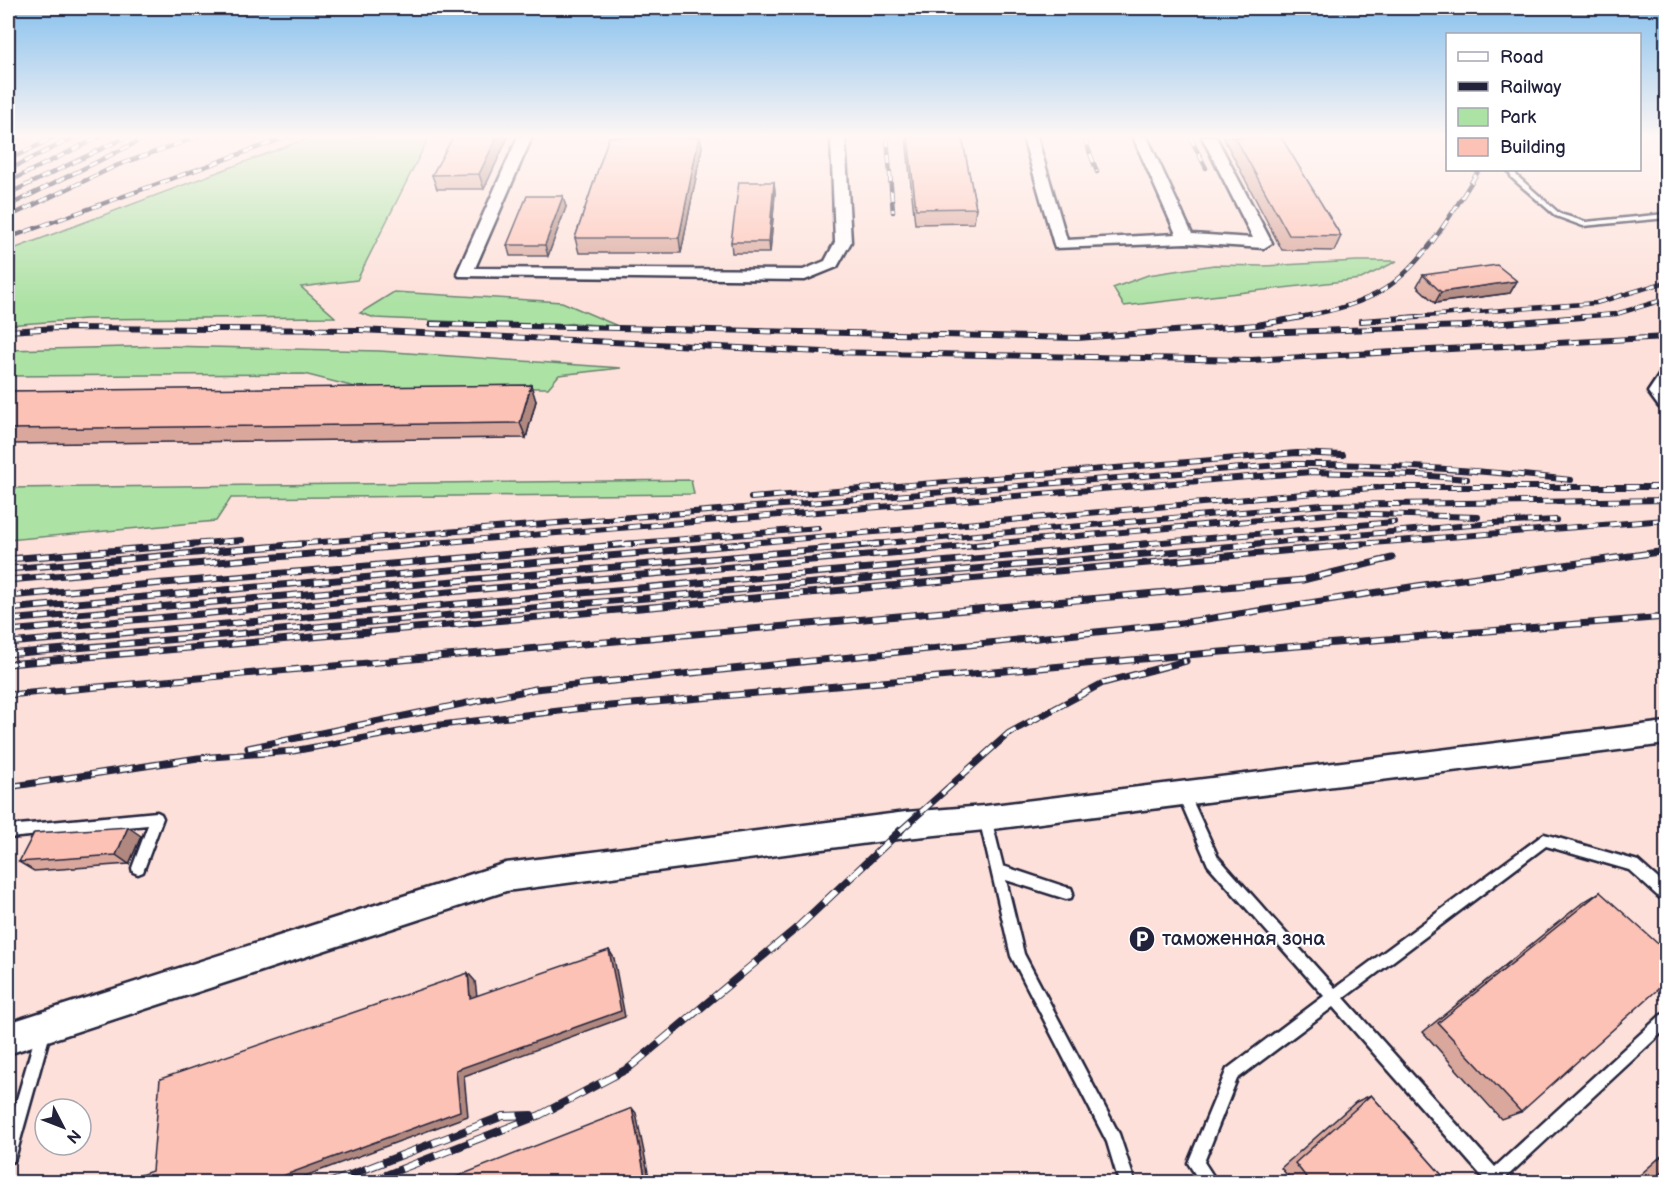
<svg xmlns="http://www.w3.org/2000/svg" width="1674" height="1190" viewBox="0 0 1674 1190" font-family="'Balsamiq Sans',sans-serif">
  <style>
    .built { fill: #fde0d9; fill-rule: evenodd }
    .green { fill: #ade2a5; stroke: #688270; stroke-width: 1.5 }
    .lines { fill: none; stroke-linecap: round; stroke-linejoin: round }
    .lane-casing { stroke: #22223b; stroke-width: 5 }
    .street-casing { stroke: #22223b; stroke-width: 5 }
    .lane { fill: #fff; fill-rule: evenodd }
    .street { fill: #fff; fill-rule: evenodd }
    .rail-far3-casing { stroke: #22223b; stroke-width: 4.5 }
    .rail-far2-casing { stroke: #22223b; stroke-width: 6 }
    .rail-far1-casing { stroke: #22223b; stroke-width: 7 }
    .rail-casing { stroke: #22223b; stroke-width: 8 }
    .rail-far3 { stroke: #fff; stroke-width: 3; stroke-dasharray: 9; stroke-linecap: butt }
    .rail-far2 { stroke: #fff; stroke-width: 4; stroke-dasharray: 11; stroke-linecap: butt }
    .rail-far1 { stroke: #fff; stroke-width: 4.5; stroke-dasharray: 14; stroke-linecap: butt }
    .rail { stroke: #fff; stroke-width: 6; stroke-dasharray: 18; stroke-linecap: butt }
    .wall { fill: #d9a79c; stroke: #22223b; stroke-width: 1.5 }
    .shaded-wall { fill: #b0887f; stroke: #22223b; stroke-width: 1.5 }
    .building { fill: #fcc2b5; stroke: #22223b; stroke-width: 1.5 }
    .labels { text-anchor: middle; dominant-baseline: central; stroke-width: 4.5; stroke-linejoin: round; paint-order: stroke }
    .near-poi-label { font-size: 20px; fill: #22223b; stroke: #fff; text-anchor: start }
  </style>
  <rect width="100%" height="100%" fill="#feede9"/>
  <filter id="ink" filterUnits="userSpaceOnUse"><feTurbulence type="fractalNoise" baseFrequency=".0167" numOctaves="2"/><feDisplacementMap in="SourceGraphic" scale="12" xChannelSelector="R" yChannelSelector="G"/><feConvolveMatrix kernelMatrix="1 2 1 2 8 2 1 2 1" color-interpolation-filters="sRGB"/></filter>
  <g filter="url(#ink)">
    <!-- built -->
    <path class="built" d="M8,137H1447L1448,170H1640V137H1666V1182H8ZM45,1109H81V1145H45Z"/>
    <!-- green -->
    <path class="green" d="M311,137H429L357,280L301,287L335,317L85,319L8,325V251Z
      M1357,261H1397L1361,279L1124,306L1113,288L1148,275L1214,265L1264,266Z
      M394,292L562,302L620,327L574,323L553,326L375,318L360,313Z
      M166,346L380,351L621,368L559,375L548,388L355,387L304,374L8,376V350Z
      M691,480L694,494L231,498L216,521L8,540V488Z"/>
    <g class="lines">
      <defs>
        <path id="lane" d="M1508,170H1514L1517,176L1560,214L1586,222L1666,214V218L1583,226L1556,216L1512,178Z
          M1183,787L1187,789L1218,857L1335,988L1544,834L1638,861L1666,886V900L1661,899L1629,870L1546,846L1344,998L1495,1167L1661,1015L1666,1013V1029L1501,1182H1487L1333,1007L1237,1079L1204,1162L1217,1182H1200L1188,1163L1227,1069L1324,996L1208,865L1177,793L1179,789Z
          M157,812L161,814L163,818L143,872L138,874L133,872L132,868L148,825L8,838V826Z
          M985,812L989,814L991,818L1003,866L1066,887L1071,888L1073,893L1071,898L1066,899L1006,880L1024,954L1119,1134L1135,1182H1119L1107,1142L1011,956L979,818L981,814Z
          M44,1023L49,1025L51,1030L16,1155L14,1161L8,1163V1130L37,1030L39,1025Z"/>
        <path id="street" d="M518,137H532L475,268L803,270L825,261L835,242L831,137H845L851,242L837,267L805,280L459,276L457,273Z
          M1023,137H1037L1067,240L1176,234L1133,137H1147L1192,234L1253,238L1202,137H1216L1272,243L1264,248L1186,243L1055,248Z
          M1666,372V409L1659,407L1648,392L1660,374Z
          M1666,722V744L985,830L906,838L506,891L8,1054V1023L506,863L906,812L985,806Z"/>
      </defs>
      <!-- lane casing -->
      <use href="#lane" class="lane-casing"/>
      <!-- street casing -->
      <use href="#street" class="street-casing"/>
      <!-- lane -->
      <use href="#lane" class="lane"/>
      <!-- street -->
      <use href="#street" class="street"/>
      <defs>
        <path id="rail-far3" d="M887,137L893,212
          M1084,137L1097,172
          M1190,137L1206,168
          M8,142L19,137
          M8,160L54,137
          M8,170L75,137
          M8,182L99,137
          M8,194L126,137
          M8,206L147,137
          M8,217L118,165L197,137
          M8,238L287,137
          M1294,318C1322,313 1352,307 1378,293C1422,269 1453,211 1479,170
          M1399,318L1596,303L1666,282
          M1564,318L1616,314L1666,299"/>
        <path id="rail-far2" d="M1361,321L1418,317
          M431,324L1077,338L1257,325L1302,317
          M8,331L58,328L360,330L823,352L1251,360L1666,337
          M1252,333L1465,326L1583,317
          M751,498L1297,453L1343,455
          M178,545L242,540
          M284,545L1292,464C1386,463 1478,470 1571,480
          M409,545L1311,472L1419,475L1467,479
          M613,545L818,528
          M727,545L1383,487H1666
          M862,545L1322,505L1666,500
          M976,545L1340,513L1478,517
          M1128,545L1394,522
          M1242,545L1494,523L1556,520
          M1346,545L1666,520"/>
        <path id="rail-far1" d="M8,559L196,544
          M8,569L302,544
          M8,580L427,544
          M8,596L631,544
          M8,609L744,544
          M8,620L879,544
          M8,631L993,544
          M8,643L1145,544
          M8,654L1259,544
          M8,664L1363,544
          M8,695L1303,580L1392,558
          M248,748L535,689L1175,624L1455,580L1666,551
          M8,787L198,758L293,751L432,726L576,709L1221,652L1666,617
          M900,831L1009,733L1103,683L1186,661"/>
        <path id="rail" d="M332,1182L503,1116L531,1115
          M368,1182L540,1115L629,1068L799,926L901,830"/>
      </defs>
      <!-- rail-far3 casing -->
      <use href="#rail-far3" class="rail-far3-casing"/>
      <!-- rail-far2 casing -->
      <use href="#rail-far2" class="rail-far2-casing"/>
      <!-- rail-far1 casing -->
      <use href="#rail-far1" class="rail-far1-casing"/>
      <!-- rail casing -->
      <use href="#rail" class="rail-casing"/>
      <!-- rail-far3 -->
      <use href="#rail-far3" class="rail-far3"/>
      <!-- rail-far2 -->
      <use href="#rail-far2" class="rail-far2"/>
      <!-- rail-far1 -->
      <use href="#rail-far1" class="rail-far1"/>
      <!-- rail -->
      <use href="#rail" class="rail"/>
    </g>
    <!-- wall -->
    <path class="wall" d="M508,137L484,189H437L432,175Z
      M609,137H700L702,147L681,253H579L575,238Z
      M906,137H962L976,208L974,223L915,224Z
      M1223,137H1281L1341,236L1334,251L1282,250Z
      M774,182L775,193L770,253H732L731,242Z
      M566,207L548,256H510L507,245Z
      M1423,275L1517,281L1510,293L1435,303L1417,286Z
      M8,391L536,401L526,438L8,444Z
      M141,836L129,864L34,871L19,862Z
      M1600,892L1521,1112L1501,1119L1423,1032L1582,903Z
      M1371,1095L1448,1182H1293L1281,1168L1356,1102Z
      M1666,1152V1182H1632Z"/>
    <!-- shaded-wall -->
    <path class="shaded-wall" d="M497,137H508L484,189L479,174Z
      M699,137H700L702,147L681,253L679,238Z
      M774,182L775,193L770,253L769,242Z
      M563,196L566,207L548,256L545,245Z
      M1517,281L1510,293L1435,303L1441,292Z
      M531,385L536,401L526,438L520,423Z
      M128,827L141,836L129,864L116,855Z
      M609,950L614,958L625,1017L464,1076L468,1116L289,1182H266L456,1070Z
      M468,973L475,981L478,1005L470,998Z
      M632,1108L636,1113L650,1182H646Z"/>
    <!-- building -->
    <path class="building" d="M453,137H497L479,174L432,175Z
      M609,137H699L679,238H575Z
      M908,137H962L976,208L916,209Z
      M1235,137H1281L1341,236L1289,235Z
      M739,182H774L769,242H731Z
      M527,196H563L545,245H507Z
      M1497,265L1517,281L1441,292L1423,275Z
      M531,385L520,423L8,429V391Z
      M128,827L116,855L19,862L34,833Z
      M1600,892L1666,951V982L1521,1112L1438,1023Z
      M609,950L621,1011L456,1070L460,1111L266,1182H120L152,1171L160,1079L468,973L470,998Z
      M1371,1095L1448,1182H1310L1295,1163Z
      M632,1108L646,1182H443Z
      M1666,1168V1182H1651Z"/>
  </g>
  <!-- sky -->
  <linearGradient id="sky" x2="0" y2="1"><stop stop-color="#86c0ed"/><stop offset="0.45" stop-color="#fff7f5"/><stop offset="1" stop-color="#fff7f5" stop-opacity="0"/></linearGradient>
  <rect width="1674" height="303" fill="url(#sky)"/>
  <!-- icons -->
  <defs>
    <symbol id="parking-disc" viewBox="-11 -11 22 22"><circle r="9.5" fill="#22223b" stroke="#fff"/><path d="M-3.5-5.5H1a3.5 3.5 0 0 1 0 7H-1V5.5H-3.5ZM-1-3.4V-.6H.8a1.4 1.4 0 0 0 0-2.8Z" fill="#fff"/></symbol>
  </defs>
  <g fill-rule="evenodd">
    <use href="#parking-disc" x="1127" y="924" width="30" height="30"/>
  </g>
  <g class="labels">
    <!-- near-poi labels -->
    <g class="near-poi-label">
      <text x="1162" y="939">таможенная зона</text>
    </g>
  </g>
  <!-- margin -->
  <rect width="1674" height="1190" fill="none" stroke="#fff" stroke-width="30"/>
  <rect x="15" y="15" width="1644" height="1160" fill="none" stroke="#22223b" stroke-width="2" filter="url(#ink)"/>
  <!-- legend -->
  <rect x="1446" y="33" width="195" height="138" fill="#ffffff" stroke="#a7a7b1" stroke-width="1.5"/>
  <rect x="1458" y="52" width="30" height="9" fill="#ffffff" stroke="#a7a7b1" stroke-width="1.5"/>
  <text x="1500" y="63" font-size="18" fill="#22223b">Road</text>
  <rect x="1458" y="82" width="30" height="9" fill="#22223b" stroke="#a7a7b1" stroke-width="1.5"/>
  <text x="1500" y="93" font-size="18" fill="#22223b">Railway</text>
  <rect x="1458" y="108" width="30" height="18" fill="#ade2a5" stroke="#a7a7b1" stroke-width="1.5"/>
  <text x="1500" y="123" font-size="18" fill="#22223b">Park</text>
  <rect x="1458" y="138" width="30" height="18" fill="#fcc2b5" stroke="#a7a7b1" stroke-width="1.5"/>
  <text x="1500" y="153" font-size="18" fill="#22223b">Building</text>
  <!-- north arrow -->
  <g transform="translate(63 1127) rotate(132)"><circle r="28" fill="#ffffff" stroke="#a7a7b1" stroke-width="1.5"/>
  <path d="M0-4.5L10 22L0 15L-10 22Z" fill="#22223b"/>
  <text y="-9" font-size="16" font-weight="bold" text-anchor="middle" fill="#22223b">N</text>
  </g>
</svg>
